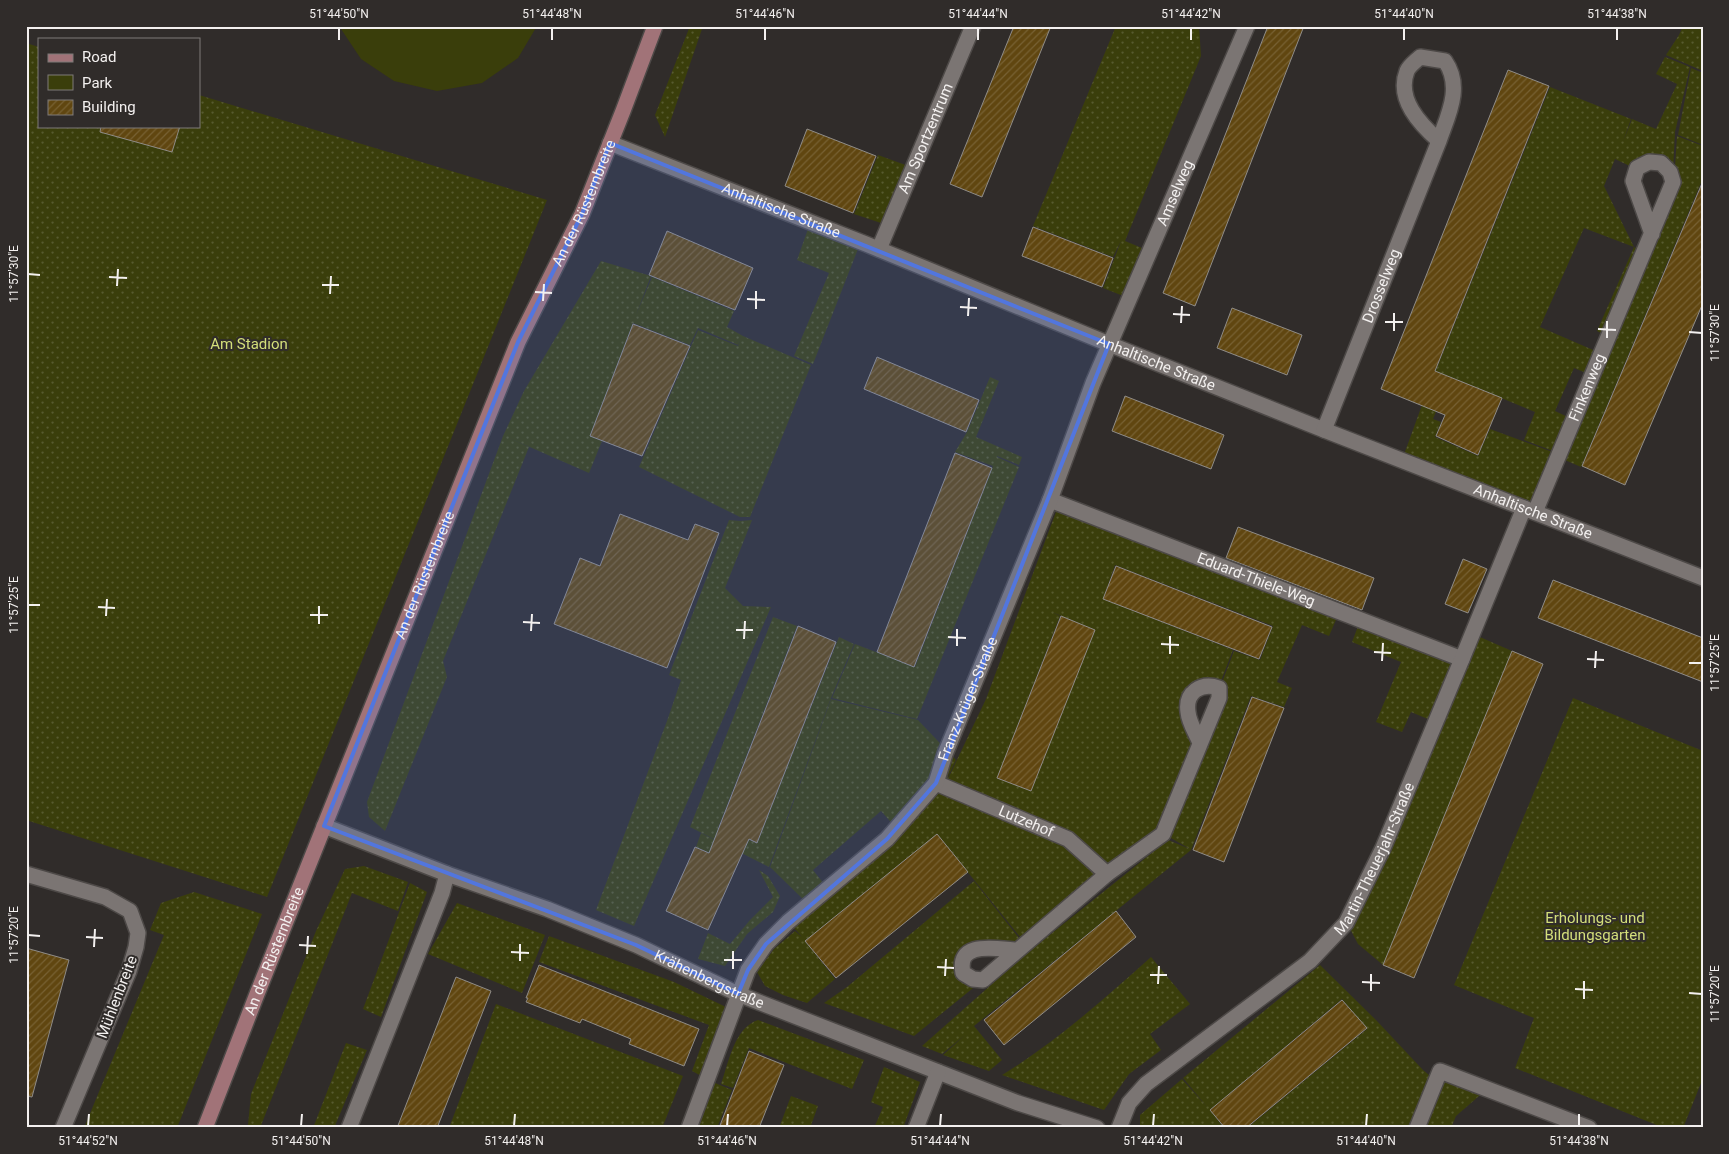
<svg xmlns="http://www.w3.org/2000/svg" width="1729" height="1154" viewBox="0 0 1729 1154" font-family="Roboto,sans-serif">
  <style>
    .grass { fill: url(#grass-dots); fill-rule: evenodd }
    .park { fill: #3a3e0b }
    .building { fill: url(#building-hatch); stroke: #8f8c88 }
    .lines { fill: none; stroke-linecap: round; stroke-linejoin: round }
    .minor-casing { stroke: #4d4947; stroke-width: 18 }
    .secondary-casing { stroke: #4d4947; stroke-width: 18 }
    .minor { stroke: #7b7573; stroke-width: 15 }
    .secondary { stroke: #a17378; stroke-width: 15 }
    .marked { fill: #5276de; fill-opacity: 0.2; stroke: #5276de; stroke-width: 4; stroke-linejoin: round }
    .ticks { fill: none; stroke: #f3f0ef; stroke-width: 2 }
    .labels { text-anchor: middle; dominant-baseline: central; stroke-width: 4; stroke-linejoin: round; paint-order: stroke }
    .street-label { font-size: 15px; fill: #f3f0ef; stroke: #302c2a }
    .park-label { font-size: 15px; fill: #d3de7a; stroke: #302c2a }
    .neatline { fill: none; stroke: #f3f0ef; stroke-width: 2 }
    .ticks-label { font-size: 12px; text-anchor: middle; fill: #f3f0ef }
  </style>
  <defs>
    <pattern id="grass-dots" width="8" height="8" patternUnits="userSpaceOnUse" patternTransform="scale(1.25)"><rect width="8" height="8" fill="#3a3e0b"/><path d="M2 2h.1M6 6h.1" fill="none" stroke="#575a2f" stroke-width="1.8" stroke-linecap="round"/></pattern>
    <pattern id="building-hatch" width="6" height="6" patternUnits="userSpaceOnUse" patternTransform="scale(1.25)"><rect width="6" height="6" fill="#604610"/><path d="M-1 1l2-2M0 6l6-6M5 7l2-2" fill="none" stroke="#776133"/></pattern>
  </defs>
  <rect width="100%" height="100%" fill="#302c2a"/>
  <!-- grass -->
  <path class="grass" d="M690,26H703L665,137L655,115Z
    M1116,26H1199L1201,56L1125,241L1154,253L1136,301L1103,288L1121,241L1113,257L1033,226Z
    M1683,26H1703V71L1666,55L1679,35Z
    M26,43L39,47V126H199V95L547,200L267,897L26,820Z
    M1665,57L1690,67L1675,132L1673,171L1632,167L1615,159L1604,186L1634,247L1643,251L1607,336L1597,331L1634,247L1584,228L1540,327L1600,353L1591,375L1574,368L1555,411L1572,419L1558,453L1524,440L1535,412L1458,380L1444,392L1433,419L1441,422L1435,437L1478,456L1490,429L1558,454L1534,511L1402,460L1422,405L1550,87L1631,119L1623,142L1632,119L1656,129L1677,84L1656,74Z
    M1691,68L1703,73V145L1678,135Z
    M1677,136L1703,146V178L1581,467L1558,457L1674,183Z
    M878,155L911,167L887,225L854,214Z
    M808,229L858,249L813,364L794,356L829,273L797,260Z
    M601,261L651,276L636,315L652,277L734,311L727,327L743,336L811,365L750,517H740L639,467L698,330L738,346L740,341L738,345L698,328L690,345L633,323L590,436L602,441L589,473L507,437L529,447L443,661L447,677L385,831L369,817L367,802L503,436L524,391Z
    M990,377L999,381L976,437L1022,457L1019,465L997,456V457L1019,467L917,719L832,698L855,644L915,667L993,466L955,452L967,432Z
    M1059,504L1127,531L1125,540L1128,531L1284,592L1282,601L1285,592L1339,613L1329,636L1302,625L1277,682L1292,688L1284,707L1251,696L1191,850L974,1026L1002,1060L989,1071L943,1055L965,1035L942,1054L922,1046L1026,954L1168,840L1190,849L1164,834L1234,651L1260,660L1273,626L1115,565L1103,599L1233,650L1219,686L1191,692L1196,743L1163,834L1106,874L1024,942L937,834L805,941L835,979L807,1003L783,995L765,986L757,972L774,949L795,931L802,937L789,922L944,787L986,699ZM1052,612L1095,630L1031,791L997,778L1060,616Z
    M729,520L740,521L752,520L725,588L743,606L771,607L634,926L596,910L667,721L681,680L669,675Z
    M773,617L797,626L718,828L757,843L839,637L854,644L831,698L769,867L690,827Z
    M1360,621L1462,660L1473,634L1512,651L1383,965L1358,944L1347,923L1435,722L1411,712L1402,732L1376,722L1401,662L1352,642Z
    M1573,698L1703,751V1078L1683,1128H1664L1515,1068L1534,1018L1454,985Z
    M831,699L918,720L956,760L943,787L897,829L881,811L813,870L828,889L809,905L770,867Z
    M701,833L742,854L737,865L696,847Z
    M364,866L408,882L398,911L352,893L260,1128H250L248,1125L251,1094L316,931L345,869Z
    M759,870L768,876L780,896L773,912L747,934L725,966L698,959L708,933L730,944L750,920L773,897Z
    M974,881L1023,943L986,948L961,965L983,980L914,1036L824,1003L847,987Z
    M410,883L427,892L381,1017L363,1009Z
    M194,892L262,914L177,1128H84L164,935L150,930L161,903Z
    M457,903L545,935L522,993L428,954Z
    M549,936L674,982L728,1008L707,1079L692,1071L709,1025L539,962Z
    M1151,957L1190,1004L1150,1034L1161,1050L1129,1074L1104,1110L1002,1075C1056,1042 1104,999 1151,957Z
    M1320,965L1376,1020L1423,1070L1435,1080L1416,1128H1247L1367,1029L1342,999L1210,1110L1224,1128H1140V1115L1182,1079L1207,1107L1183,1078Z
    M496,1004L683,1076L662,1128H449Z
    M758,1020L864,1060L852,1089L749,1048L733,1088L721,1084C729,1062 734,1028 758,1020Z
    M346,1043L367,1050L334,1128H313Z
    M884,1067L920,1082L903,1128H874L883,1107L871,1102Z
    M1440,1072L1486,1090L1456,1116L1451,1128H1418Z
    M708,1080L732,1090L717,1128H691Z
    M791,1096L818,1106L810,1128H779Z"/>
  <!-- park -->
  <path class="park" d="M339,26H537L518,58L482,83L437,91L394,81L361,59Z"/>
  <!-- building -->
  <path class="building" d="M1014,26H1051L982,197L950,184Z
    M1268,26H1304L1195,306L1163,293Z
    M1508,70L1549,86L1435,371L1502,398L1478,455L1436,436L1445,415L1381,389Z
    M101,126H180L172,152L100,132Z
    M807,129L876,156L853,213L785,186Z
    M1703,181V303L1625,485L1582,466Z
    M1033,227L1113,258L1102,287L1022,256Z
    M667,231L753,268L735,310L649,275Z
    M1232,308L1302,335L1287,375L1217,348Z
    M633,324L690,346L642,456L590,436Z
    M877,357L979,400L966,432L864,389Z
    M1125,396L1224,435L1211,469L1112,431Z
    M955,453L992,468L914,667L877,652Z
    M620,514L688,540L695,524L719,533L667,668L554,624L580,558L600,566Z
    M1238,527L1374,578L1362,610L1226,558Z
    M1463,559L1487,569L1468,613L1445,604Z
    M1116,566L1272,627L1259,659L1103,599Z
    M1553,580L1703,638V682L1538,618Z
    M1061,616L1095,630L1031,791L997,778Z
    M798,626L836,642L757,843L749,839L708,930L666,911L695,847L709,853Z
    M1512,651L1543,664L1414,978L1383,965Z
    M1252,697L1284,708L1224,862L1193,850Z
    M937,834L968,872L836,978L805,941Z
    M1116,911L1136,937L1004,1045L984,1020Z
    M26,948L69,960L32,1097L26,1096Z
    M539,965L699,1029L684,1066L629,1044L631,1039L582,1019L580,1023L526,1002L528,998H526Z
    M456,977L491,991L437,1128H397Z
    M1342,1000L1367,1028L1246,1128H1225L1210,1110Z
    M749,1051L784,1065L759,1128H719Z"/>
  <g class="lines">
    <defs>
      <g id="minor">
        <path id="s1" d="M610,143L866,244L1109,344L1324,430L1703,578"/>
        <path id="s2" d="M879,249L973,26"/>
        <path id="s3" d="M1324,430L1439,141C1448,115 1463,87 1445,61L1420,57C1416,61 1409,66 1407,71C1396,99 1420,124 1439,141"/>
        <path id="s4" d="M1050,500L1462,659"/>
        <path id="s5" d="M1535,512L1673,182L1670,172L1661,163L1649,162L1637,168L1633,181L1652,234"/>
        <path id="s6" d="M936,783L1068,839L1107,874L983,980L973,979L963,973C956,940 996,949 1016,950"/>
        <path id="s7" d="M324,826L447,874L547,909L636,945L738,994L846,1036L1018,1103L1097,1128"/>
        <path d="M26,874L105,897L130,911L138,933L136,947L129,971L63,1128"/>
        <path d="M1107,874L1163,834L1219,698V688C1201,682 1185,692 1188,712C1189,723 1196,733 1200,743"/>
        <path d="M349,1128L442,893L447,874"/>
        <path id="s8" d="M689,1128L748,970L766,944L788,922L887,839L936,783L945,754L1050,500L1093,383L1247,26"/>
        <path d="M916,1128L938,1072"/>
        <path id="s9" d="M1119,1128L1129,1103L1146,1084L1310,961L1346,923L1383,848L1462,659L1524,508"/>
        <path d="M1417,1128L1440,1071L1589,1128"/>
      </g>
      <g id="secondary">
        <path id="s10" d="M205,1128L257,994L518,342L582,214L623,111L655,26"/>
      </g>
    </defs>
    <!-- minor casing -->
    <use href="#minor" class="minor-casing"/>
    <!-- secondary casing -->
    <use href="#secondary" class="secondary-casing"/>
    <!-- minor -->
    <use href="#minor" class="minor"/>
    <!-- secondary -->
    <use href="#secondary" class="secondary"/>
  </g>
  <!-- marked area -->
  <path class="marked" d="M610,143L1109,344L936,783L887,839L766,944L748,970L738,994L636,945L324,826L518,342L582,214Z"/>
  <!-- ticks -->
  <path class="ticks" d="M339,40V28M552,40V28M765,40V28M978,40V28M1191,40V28M1404,40V28M1617,40V28M28,274L40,275M109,277L127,278M322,285H339M117,286L118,269M535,292L552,293M330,294L331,276M747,299L765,300M543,301L544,284M960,307L977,308M756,309V291M1173,314L1190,315M968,316L969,298M1385,322H1403M1181,323L1182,306M1598,329L1616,330M1394,331V313M1689,332L1702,333M1607,338V321M28,605H40M98,607L115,608M310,615H328M106,616L107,599M523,622L540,623M319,624V606M736,630H753M531,631L532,614M948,637L966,638M744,639L745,621M1161,644L1179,645M957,646V629M1374,652L1391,653M1170,654V636M1587,659L1604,660M1382,661L1383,643M1689,663H1702M1595,668L1596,651M28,935L40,936M86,937L103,938M299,945L316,946M94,947L95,929M511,952L529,953M307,954L308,936M724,960H742M520,961V944M937,967L954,968M733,969V951M1150,975H1167M945,976L946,959M1362,982L1380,983M1158,984L1159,966M1575,989L1593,990M1371,991V974M1689,993L1702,994M1584,999V981M88,1126L89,1114M301,1126L302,1114M514,1126L515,1114M727,1126L728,1114M940,1126L941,1114M1153,1126L1154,1114M1366,1126L1367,1114M1579,1126V1114"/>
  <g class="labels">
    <!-- street labels -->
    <g class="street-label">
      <text stroke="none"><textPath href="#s2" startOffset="120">Am Sportzentrum</textPath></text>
      <text stroke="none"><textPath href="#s8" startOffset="1072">Amselweg</textPath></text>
      <text stroke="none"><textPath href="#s10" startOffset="1000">An der Rüsternbreite</textPath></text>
      <text stroke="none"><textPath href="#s1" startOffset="184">Anhaltische Straße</textPath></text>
      <text stroke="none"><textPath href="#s3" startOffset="155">Drosselweg</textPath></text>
      <text stroke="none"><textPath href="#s1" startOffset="589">Anhaltische Straße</textPath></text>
      <text stroke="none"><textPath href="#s5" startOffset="135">Finkenweg</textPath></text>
      <text stroke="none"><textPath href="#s1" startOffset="994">Anhaltische Straße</textPath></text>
      <text stroke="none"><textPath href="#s10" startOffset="595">An der Rüsternbreite</textPath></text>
      <text stroke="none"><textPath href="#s4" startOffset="221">Eduard-Thiele-Weg</textPath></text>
      <text stroke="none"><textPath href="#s8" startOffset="525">Franz-Krüger-Straße</textPath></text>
      <text stroke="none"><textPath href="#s6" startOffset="98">Lutzehof</textPath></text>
      <text stroke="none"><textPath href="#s9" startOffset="380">Martin-Theuerjahr-Straße</textPath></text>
      <text stroke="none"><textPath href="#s10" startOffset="190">An der Rüsternbreite</textPath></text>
      <text stroke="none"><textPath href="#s7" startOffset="415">Krähenbergstraße</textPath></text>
      <text transform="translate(117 997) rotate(-69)">Mühlenbreite</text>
    </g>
    <!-- park labels -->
    <g class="park-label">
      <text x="249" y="344">Am Stadion</text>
      <text x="1595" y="918">Erholungs- und<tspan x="1595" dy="17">Bildungsgarten</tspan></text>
    </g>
  </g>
  <!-- border -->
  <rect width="1729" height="1154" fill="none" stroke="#302c2a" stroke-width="55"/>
  <!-- legend -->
  <rect x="38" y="38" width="162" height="90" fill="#302c2a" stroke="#7e7a79"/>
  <rect x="48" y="54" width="25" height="8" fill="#a17378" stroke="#7e7a79"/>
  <text x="82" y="62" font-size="15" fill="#f3f0ef">Road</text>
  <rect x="48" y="75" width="25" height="15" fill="#3a3e0b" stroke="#7e7a79"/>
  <text x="82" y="88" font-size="15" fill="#f3f0ef">Park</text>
  <rect x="48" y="100" width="25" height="15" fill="url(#building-hatch)" stroke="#7e7a79"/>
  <text x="82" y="112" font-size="15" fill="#f3f0ef">Building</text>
  <rect x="28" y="28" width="1674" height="1098" class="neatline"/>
  <g class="ticks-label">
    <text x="339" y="18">51°44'50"N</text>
    <text x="552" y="18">51°44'48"N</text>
    <text x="765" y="18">51°44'46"N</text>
    <text x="978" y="18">51°44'44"N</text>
    <text x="1191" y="18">51°44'42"N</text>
    <text x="1404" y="18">51°44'40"N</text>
    <text x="1617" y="18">51°44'38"N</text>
    <text transform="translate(14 274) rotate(-90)" y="4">11°57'30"E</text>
    <text transform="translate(1715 333) rotate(-90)" y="4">11°57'30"E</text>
    <text transform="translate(14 605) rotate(-90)" y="4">11°57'25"E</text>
    <text transform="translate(1715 663) rotate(-90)" y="4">11°57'25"E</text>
    <text transform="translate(14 935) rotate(-90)" y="4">11°57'20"E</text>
    <text transform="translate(1715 994) rotate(-90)" y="4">11°57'20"E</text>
    <text x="88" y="1145">51°44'52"N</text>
    <text x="301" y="1145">51°44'50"N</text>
    <text x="514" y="1145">51°44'48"N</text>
    <text x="727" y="1145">51°44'46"N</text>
    <text x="940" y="1145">51°44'44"N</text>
    <text x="1153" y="1145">51°44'42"N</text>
    <text x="1366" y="1145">51°44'40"N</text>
    <text x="1579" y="1145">51°44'38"N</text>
  </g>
</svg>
